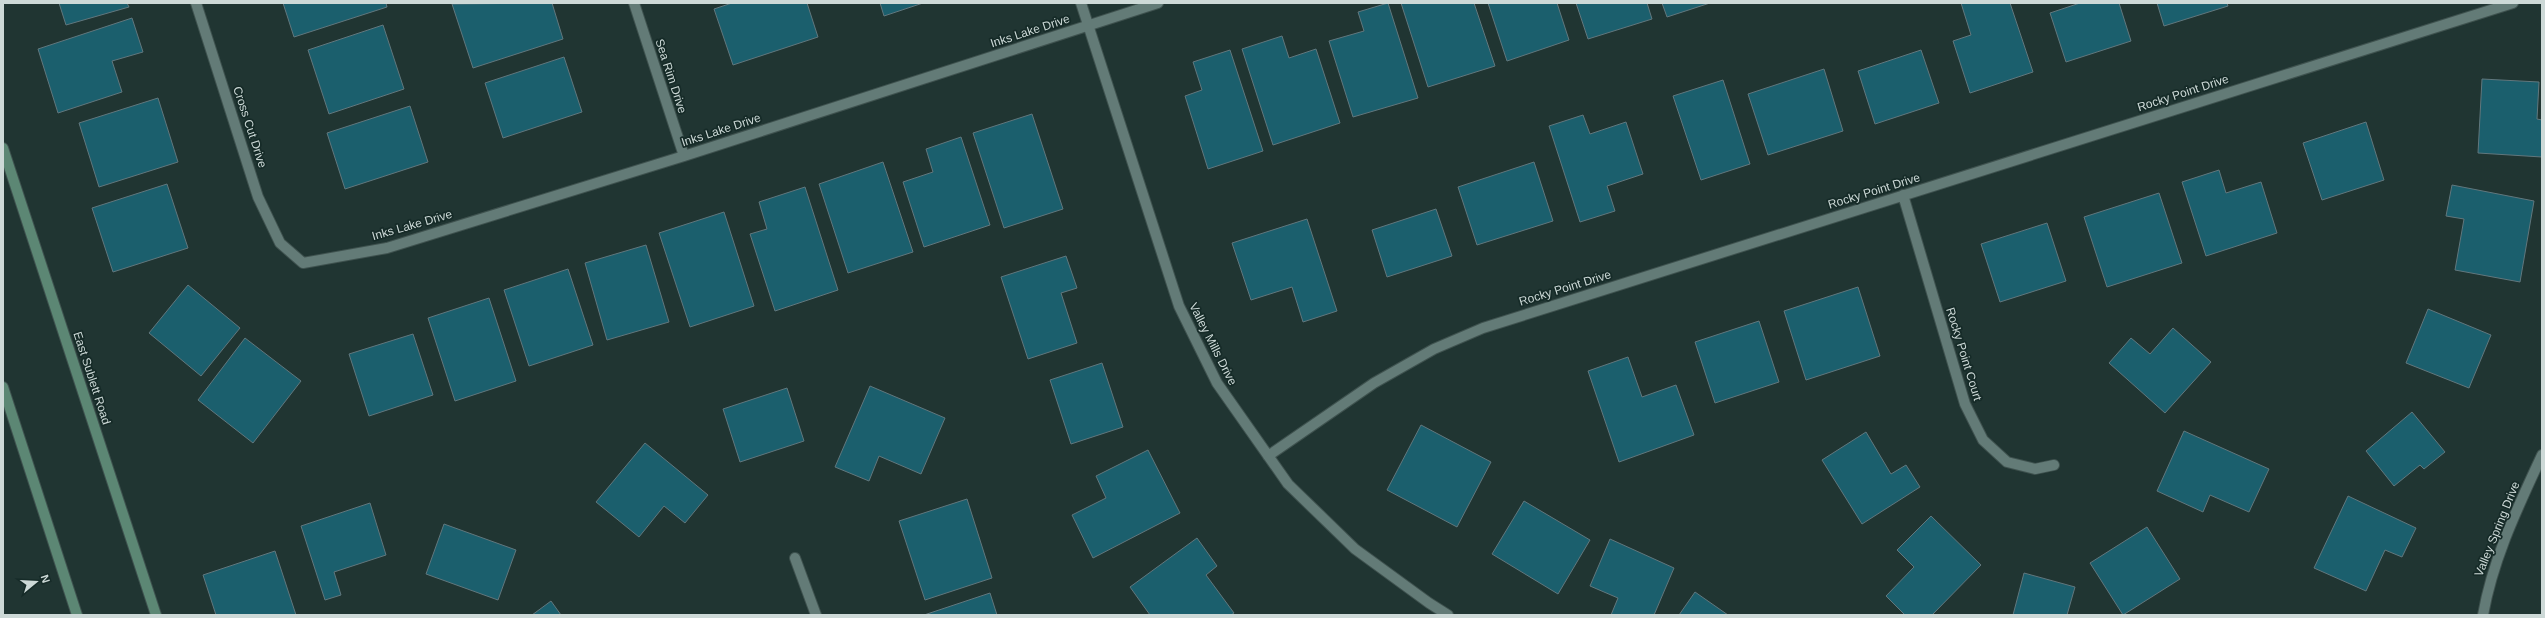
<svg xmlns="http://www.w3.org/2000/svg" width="2545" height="618" viewBox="0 0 2545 618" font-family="Helvetica,sans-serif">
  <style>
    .building { fill: #1b5f6d; stroke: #61777d }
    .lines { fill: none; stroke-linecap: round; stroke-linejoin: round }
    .street-casing { stroke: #3f524f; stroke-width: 12 }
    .secondary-casing { stroke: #3f524f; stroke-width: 12 }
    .street { stroke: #637b77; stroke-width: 10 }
    .secondary { stroke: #5c8774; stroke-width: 10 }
    .labels { text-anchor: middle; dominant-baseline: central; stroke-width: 3.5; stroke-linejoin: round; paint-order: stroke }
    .street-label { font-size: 12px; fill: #cdd9d7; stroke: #162b28 }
  </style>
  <rect width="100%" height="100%" fill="#203532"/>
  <!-- building -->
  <path class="building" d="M59,3H127L129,7L66,25Z
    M283,3H386L387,7L294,37Z
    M552,3L563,39L473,68L452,4Z
    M732,3H807L818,37L733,65L714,9Z
    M880,3H923L884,16Z
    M1388,3L1418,98L1353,117L1329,41L1364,31L1358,12Z
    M1401,3H1474L1495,66L1428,87Z
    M1488,3H1557L1569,40L1507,61Z
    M1576,3H1647L1652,19L1588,39Z
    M1662,3H1710L1667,17Z
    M1961,3H2010L2033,72L1970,93L1953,41L1971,35Z
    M2080,3H2119L2131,41L2066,62L2050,13Z
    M2157,3H2227L2228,6L2164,26Z
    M132,18L143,52L112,61L122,92L58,113L38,49Z
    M383,25L404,89L329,114L308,50Z
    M1282,36L1289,58L1316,49L1340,123L1273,145L1242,49Z
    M1230,50L1263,151L1208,169L1185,96L1202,90L1193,62Z
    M1921,50L1939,103L1875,124L1858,71Z
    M564,57L582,112L503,138L485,83Z
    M1824,69L1843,131L1768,155L1748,94Z
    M2482,79L2539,82L2537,119L2542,120V157L2478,153Z
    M1723,80L1750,164L1701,180L1673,96Z
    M158,98L178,162L99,187L79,123Z
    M410,106L428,162L345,189L327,133Z
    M1032,114L1063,209L1004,228L973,133Z
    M1583,115L1590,134L1626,122L1643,174L1607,186L1615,211L1580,222L1549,126Z
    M2366,122L2384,180L2322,200L2303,143Z
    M961,137L990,225L924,247L903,182L933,172L926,149Z
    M883,162L913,252L848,273L819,184Z
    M1534,162L1553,221L1477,245L1458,187Z
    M2219,170L2226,193L2261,182L2277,233L2206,256L2182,182Z
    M167,184L188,248L113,272L92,208Z
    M2452,185L2534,201L2520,282L2455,270L2464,219L2446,216Z
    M805,187L838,290L775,311L750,234L767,229L759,202Z
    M2159,193L2182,263L2107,287L2084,217Z
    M1436,209L1452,256L1387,277L1372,230Z
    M724,212L754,306L690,327L659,233Z
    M1307,219L1337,311L1303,322L1292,287L1251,300L1232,243Z
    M2047,223L2066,281L2000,302L1981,244Z
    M646,245L669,322L607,340L585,263Z
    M1066,256L1077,288L1061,293L1077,343L1028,359L1001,277Z
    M568,269L593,345L529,366L504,290Z
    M188,285L240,328L201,376L149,333Z
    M1858,287L1880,356L1806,380L1784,311Z
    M489,298L516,381L455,401L428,318Z
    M2428,309L2491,335L2469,388L2406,363Z
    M1759,321L1779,382L1715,403L1695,342Z
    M2173,328L2211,362L2165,413L2109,363L2131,338L2150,354Z
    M413,334L433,395L369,416L349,354Z
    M245,338L301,381L253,443L198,400Z
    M1628,357L1642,397L1676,385L1694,435L1619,462L1588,371Z
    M1102,363L1123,427L1071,444L1050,380Z
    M870,386L945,418L921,474L879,456L869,481L835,467Z
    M787,388L804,441L740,462L723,409Z
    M2412,412L2445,452L2424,469L2420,465L2394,486L2366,451Z
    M1421,425L1491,462L1457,527L1387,490Z
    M2184,431L2269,469L2249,512L2210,495L2203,512L2157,491Z
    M1866,432L1891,474L1906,465L1920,487L1862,524L1822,460Z
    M645,443L708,495L685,523L664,506L639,537L596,502Z
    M1148,450L1180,513L1093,558L1072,515L1106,498L1096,476Z
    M2348,496L2416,528L2402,557L2385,550L2366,591L2314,568Z
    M967,499L992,578L925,600L899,521Z
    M1524,501L1590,540L1558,594L1492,554Z
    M370,503L386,555L334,572L341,595L325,600L301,526Z
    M1931,516L1981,565L1932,615H1905L1886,596L1914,567L1897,550Z
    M444,524L516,550L498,600L426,574Z
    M2147,527L2180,579L2123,615L2090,563Z
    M1197,538L1217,566L1206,575L1234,613L1231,615H1150L1130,587Z
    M1610,539L1674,568L1654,615H1611L1618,598L1590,586Z
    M275,551L296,615H216L203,575Z
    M2024,573L2075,587L2067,615H2013Z
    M1695,592L1728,615H1679Z
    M990,593L997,615H924Z
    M551,601L561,615H532Z"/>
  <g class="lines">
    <defs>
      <path id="street" d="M196,3L258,197L280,243L303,263L387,248L684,156L1158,3
        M634,3L684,156
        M1081,3L1179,306L1217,383L1288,484L1355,549L1429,603L1448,615
        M1903,195L1965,404L1983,440L2007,462L2035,469L2054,465
        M1268,456L1374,383L1434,349L1483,328L2513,3
        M795,558L816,615
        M2483,615C2493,558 2518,507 2542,455"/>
      <path id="secondary" d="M3,148L156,615
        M3,387L77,615"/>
    </defs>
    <!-- street casing -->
    <use href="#street" class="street-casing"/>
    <!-- secondary casing -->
    <use href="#secondary" class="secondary-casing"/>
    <!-- street -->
    <use href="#street" class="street"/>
    <!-- secondary -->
    <use href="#secondary" class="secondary"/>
  </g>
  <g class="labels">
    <!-- street labels -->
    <g class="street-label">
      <text transform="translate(1030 31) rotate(-18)">Inks Lake Drive</text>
      <text transform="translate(671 76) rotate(72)">Sea Rim Drive</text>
      <text transform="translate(2183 93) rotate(-18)">Rocky Point Drive</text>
      <text transform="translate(250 127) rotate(72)">Cross Cut Drive</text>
      <text transform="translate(721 130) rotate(-18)">Inks Lake Drive</text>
      <text transform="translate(1874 191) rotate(-17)">Rocky Point Drive</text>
      <text transform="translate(412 225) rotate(-16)">Inks Lake Drive</text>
      <text transform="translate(1565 288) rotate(-17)">Rocky Point Drive</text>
      <text transform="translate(1213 344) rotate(63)">Valley Mills Drive</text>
      <text transform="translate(1964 354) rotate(73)">Rocky Point Court</text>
      <text transform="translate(92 378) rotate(72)">East Sublett Road</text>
      <text transform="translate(2497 529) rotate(-68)">Valley Spring Drive</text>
    </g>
  </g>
  <!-- border -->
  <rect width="2545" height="618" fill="none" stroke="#cdd9d7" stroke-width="8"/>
  <!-- north arrow -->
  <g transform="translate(36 582) rotate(72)" stroke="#162b28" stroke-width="3" paint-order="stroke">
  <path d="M0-3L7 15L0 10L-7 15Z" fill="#cdd9d7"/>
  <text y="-6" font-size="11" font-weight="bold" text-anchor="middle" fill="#cdd9d7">N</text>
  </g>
</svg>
